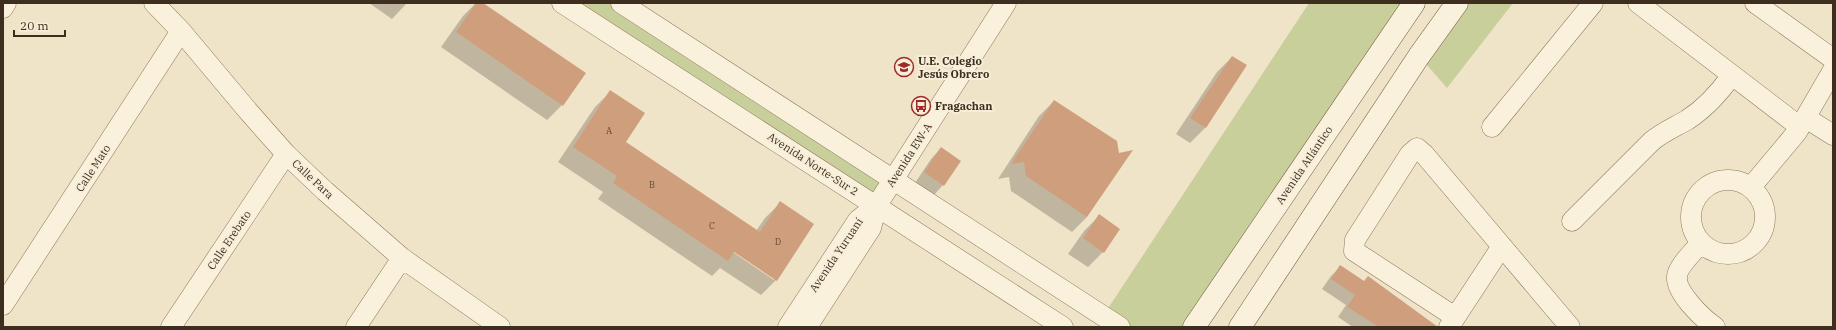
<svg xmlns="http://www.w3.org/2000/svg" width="1836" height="330" viewBox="0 0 1836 330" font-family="'IBM Plex Serif',serif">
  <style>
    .green { fill: #c9cf9b }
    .shadow { fill: #0003; fill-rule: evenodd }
    .building { fill: #cf9f7d }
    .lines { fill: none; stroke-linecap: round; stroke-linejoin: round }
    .street-casing { stroke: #8d765c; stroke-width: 21 }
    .secondary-casing { stroke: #6f573f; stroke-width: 23 }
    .street { stroke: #faf1dc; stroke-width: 20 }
    .secondary { stroke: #faf1dc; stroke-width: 22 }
    .labels { text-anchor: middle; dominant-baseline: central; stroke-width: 4; stroke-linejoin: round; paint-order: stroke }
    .number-label { font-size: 9px; fill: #624a37 }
    .poi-label { font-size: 11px; font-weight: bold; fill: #3d2e20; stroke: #f7eed8; text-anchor: start }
    .street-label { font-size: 11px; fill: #3d2e20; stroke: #f7eed8 }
  </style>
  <rect width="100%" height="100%" fill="#f0e4c8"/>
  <!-- green -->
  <path class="green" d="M562,3H621L894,179L877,205Z
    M1309,3H1414L1185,327H1120L1103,316Z
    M1457,3H1513L1447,88L1419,56Z"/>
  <!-- shadow -->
  <path class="shadow" d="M369,3H407L392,19Z
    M476,3H481L562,105L547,120L441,47L463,16Z
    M1232,57L1246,66L1205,128L1190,143L1176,134L1217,72Z
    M610,92L624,142L756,231L765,218L780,203L776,280L761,295L720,268L712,276L598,199L603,192L558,162L595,107ZM731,249L774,278V280L730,250Z
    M1054,101L1087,217L1072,232L1011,191L1009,177L998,179L1039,116Z
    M941,148L943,185L933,196L915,183L931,159Z
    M1099,216L1103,252L1088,267L1068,254L1084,231Z
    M1341,266L1426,327H1353L1338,317L1346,305L1322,289L1331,276Z"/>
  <!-- building -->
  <path class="building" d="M476,3H483L586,73L563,106L456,32Z
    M1232,56L1247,65L1206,128L1190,118Z
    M610,90L645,113L626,142L760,232L780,201L814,224L777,281L734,252L728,261L613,183L617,176L573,147Z
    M1054,100L1117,141L1119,153L1133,150L1087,217L1026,176L1024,162L1011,164Z
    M941,147L961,161L944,186L924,172Z
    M1099,214L1120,229L1104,253L1083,238Z
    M1340,265L1364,281L1368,276L1438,327H1379L1347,307L1355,295L1331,279Z"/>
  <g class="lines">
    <defs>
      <path id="street" d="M154,3L181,31L248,111L286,154L325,191L402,258L500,327
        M562,3L1063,327
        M621,3L1120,327
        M1638,3L1800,127
        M1755,3L1833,59
        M3,8L6,3
        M1806,118L1833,135
        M1492,127L1593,3
        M1691 217a37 37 0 1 1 74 0a37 37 0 1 1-74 0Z
        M1751,187L1797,132L1833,70
        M1572,221L1652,141C1663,132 1675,127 1687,120C1706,108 1719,93 1732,75
        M1701,243C1695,250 1678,266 1677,276C1675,292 1702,318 1715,327
        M3,305L181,31
        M1455,317L1354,251L1355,240L1410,154L1417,148L1424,154L1570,327
        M171,327L286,154
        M356,327L402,258
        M788,327L858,220L877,205
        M807,327L871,228L877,205L1006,3
        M1449,327L1502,246"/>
      <path id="secondary" d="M1194,327L1414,3
        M1240,327L1419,56L1457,3"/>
    </defs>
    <!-- street casing -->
    <use href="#street" class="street-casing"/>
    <!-- secondary casing -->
    <use href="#secondary" class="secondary-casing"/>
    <!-- street -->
    <use href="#street" class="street"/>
    <!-- secondary -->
    <use href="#secondary" class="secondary"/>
  </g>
  <!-- icons -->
  <defs>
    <symbol id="school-ring" viewBox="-11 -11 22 22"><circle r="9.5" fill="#f7eed8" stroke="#9e2a2b" stroke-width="1.5"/><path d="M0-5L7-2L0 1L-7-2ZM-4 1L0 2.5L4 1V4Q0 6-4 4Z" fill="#9e2a2b"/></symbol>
    <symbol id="bus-ring" viewBox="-11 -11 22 22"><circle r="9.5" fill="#f7eed8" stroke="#9e2a2b" stroke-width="1.5"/><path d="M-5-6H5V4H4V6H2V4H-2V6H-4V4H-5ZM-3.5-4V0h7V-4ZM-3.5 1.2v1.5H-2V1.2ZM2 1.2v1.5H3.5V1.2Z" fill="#9e2a2b"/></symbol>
  </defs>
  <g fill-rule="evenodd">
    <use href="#school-ring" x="893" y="56" width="22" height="22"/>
    <use href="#bus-ring" x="910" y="95" width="22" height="22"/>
  </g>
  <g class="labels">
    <!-- number labels -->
    <g class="number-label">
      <text x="609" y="130">A</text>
      <text x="652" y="184">B</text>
      <text x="712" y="225">C</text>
      <text x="778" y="241">D</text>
    </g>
    <!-- poi labels -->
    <g class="poi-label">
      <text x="918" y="61">U.E. Colegio<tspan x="918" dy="13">Jesús Obrero</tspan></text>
      <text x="935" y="106">Fragachan</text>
    </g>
    <!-- street labels -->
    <g class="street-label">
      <text transform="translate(909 155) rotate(-57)">Avenida EW-A</text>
      <text transform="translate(813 164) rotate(33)">Avenida Norte-Sur 2</text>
      <text transform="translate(1304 165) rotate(-56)">Avenida Atlántico</text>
      <text transform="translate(93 168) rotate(-57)">Calle Mato</text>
      <text transform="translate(313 179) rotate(43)">Calle Para</text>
      <text transform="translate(229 240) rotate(-56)">Calle Erebato</text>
      <text transform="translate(836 255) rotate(-56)">Avenida Yuruaní</text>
    </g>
  </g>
  <!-- border -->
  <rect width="1836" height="330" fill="none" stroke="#3d2e20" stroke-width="8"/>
  <!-- scale -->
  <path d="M14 30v6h51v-6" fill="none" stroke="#3d2e20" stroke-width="2"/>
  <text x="20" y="30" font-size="12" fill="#3d2e20" stroke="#f7eed8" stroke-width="3" paint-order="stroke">20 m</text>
</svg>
